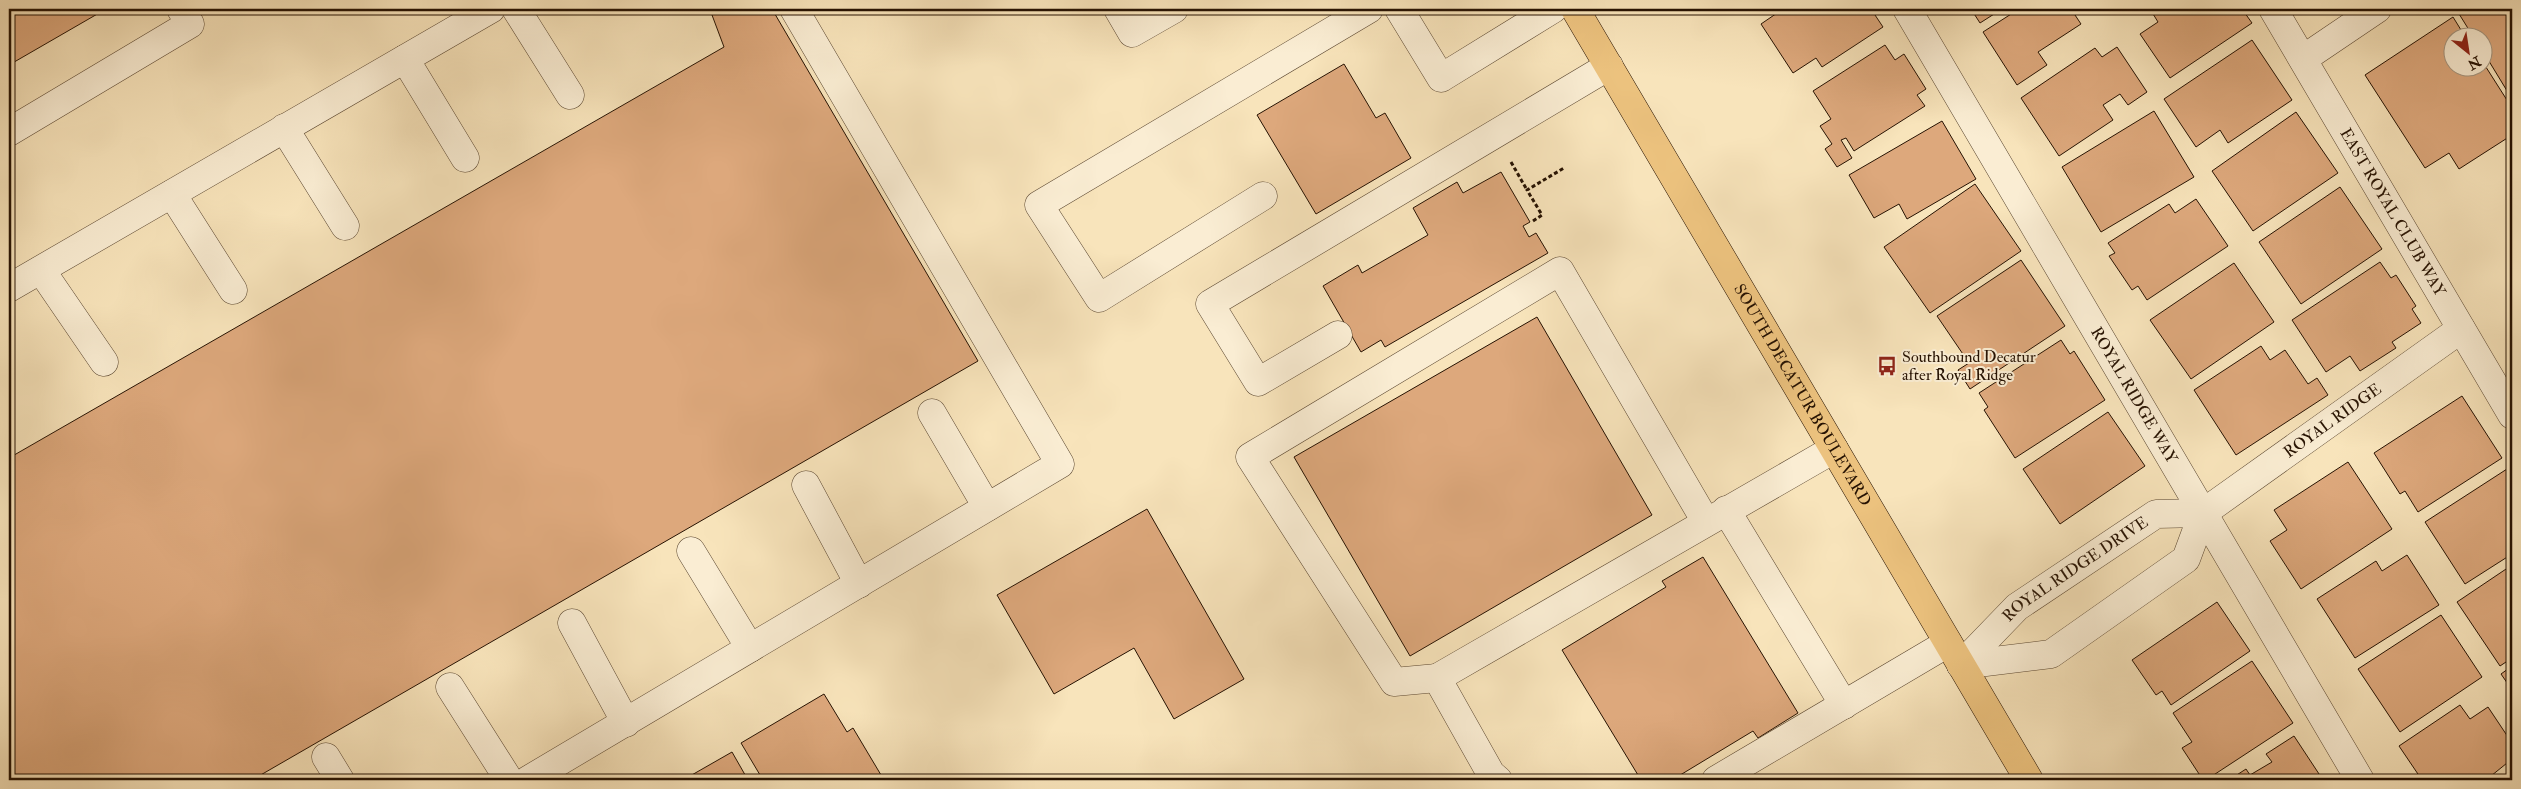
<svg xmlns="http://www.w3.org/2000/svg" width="2521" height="789" viewBox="0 0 2521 789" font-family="'IM FELL Double Pica',serif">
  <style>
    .building { fill: #dda87c; stroke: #261202 }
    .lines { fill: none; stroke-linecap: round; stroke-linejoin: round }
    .minor-casing { stroke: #5a4630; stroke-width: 29 }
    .major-casing { stroke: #261202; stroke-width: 29 }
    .path { stroke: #261202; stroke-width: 3; stroke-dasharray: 4 2.5; stroke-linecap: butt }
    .minor { stroke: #faedd3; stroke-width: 28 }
    .major { stroke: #ecc27e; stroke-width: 28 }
    .labels { text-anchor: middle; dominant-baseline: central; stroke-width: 4; stroke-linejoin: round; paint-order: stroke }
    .street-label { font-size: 16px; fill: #261202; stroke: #faedd3 }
    .poi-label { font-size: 16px; fill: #261202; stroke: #faedd3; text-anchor: start }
  </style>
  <rect width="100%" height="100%" fill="#f8e4bb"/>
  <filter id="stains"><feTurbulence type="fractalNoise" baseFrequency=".004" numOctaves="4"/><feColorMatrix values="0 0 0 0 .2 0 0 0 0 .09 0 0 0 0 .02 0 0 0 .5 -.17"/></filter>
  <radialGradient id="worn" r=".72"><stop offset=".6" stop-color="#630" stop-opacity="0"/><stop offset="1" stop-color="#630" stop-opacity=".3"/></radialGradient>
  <!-- building -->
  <path class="building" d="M9,9H106L9,65Z
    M723,9H772L978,361L252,780H9V458L724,47L712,15Z
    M1783,9H1877L1879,12L1875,15L1883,27L1822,67L1816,58L1793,73L1761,24Z
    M1971,9H2002L1980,23Z
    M2019,9H2036L2038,12L2043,9H2071L2081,24L2038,52L2047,65L2017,85L1983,32Z
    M2150,9H2242L2252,23L2170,78L2140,34L2158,22Z
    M2456,9H2512V99L2484,53V38H2474Z
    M2453,17L2466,38H2454V68H2484V64L2512,108V135L2459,169L2449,153L2425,168L2365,75Z
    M2252,40L2292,100L2228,143L2220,130L2196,147L2164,99Z
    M1885,45L1895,60L1904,54L1926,89L1917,95L1925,106L1854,151L1846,138L1841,140L1852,158L1837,167L1825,149L1832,144L1820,126L1831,119L1813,91Z
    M2117,47L2147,92L2128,105L2120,94L2103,105L2113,120L2059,156L2021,98L2095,48L2102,57Z
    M1344,64L1376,118L1385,113L1411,158L1316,214L1257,115Z
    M2154,111L2194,177L2101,232L2062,167Z
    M2296,112L2338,173L2253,231L2212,171Z
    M1942,121L1976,179L1907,219L1899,204L1874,218L1849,175Z
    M1501,172L1530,222L1523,226L1529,237L1536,233L1548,253L1385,347L1381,340L1361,352L1323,286L1358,265L1362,273L1428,235L1413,208L1457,182L1463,193Z
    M1975,184L2021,251L1930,313L1884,247Z
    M2340,187L2382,249L2301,304L2259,242Z
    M2196,199L2228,246L2147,300L2138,286L2132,290L2109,256L2115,253L2108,243L2169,204L2175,213Z
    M2021,260L2065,326L1970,389L1958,370L1969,363L1937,316Z
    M2380,262L2391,278L2396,275L2416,306L2412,309L2421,323L2392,342L2396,348L2360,371L2350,356L2326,372L2292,320Z
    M2234,263L2274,322L2191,379L2150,320Z
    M1537,317L1652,515L1410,656L1294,457Z
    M2061,340L2070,354L2074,351L2105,400L2015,458L1984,410L1988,407L1979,393Z
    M2261,346L2270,360L2285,350L2308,384L2317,378L2328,395L2236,455L2194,390Z
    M2462,396L2502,458L2418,512L2405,491L2400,494L2374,453Z
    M2108,412L2145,466L2060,524L2023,469Z
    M2348,462L2392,529L2301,589L2270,541L2287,530L2274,510Z
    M2507,469L2512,477V554L2465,584L2425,522Z
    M1147,509L1244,679L1174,719L1134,648L1054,694L997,595Z
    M2407,555L2439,605L2355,658L2317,599L2376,561L2382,571Z
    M1703,557L1798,713L1758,738L1753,731L1672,780H1641L1562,650L1666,587L1662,581Z
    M2512,565V658L2500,666L2457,602Z
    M2217,602L2250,651L2171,705L2162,691L2156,695L2132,660Z
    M2441,615L2482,677L2400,732L2358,669Z
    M2252,661L2293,723L2206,780H2203L2182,748L2192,742L2173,713Z
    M2512,666V690L2501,674Z
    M824,694L847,732L853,728L884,780H763L741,743Z
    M2460,705L2470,719L2488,707L2512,743V759L2486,780H2422L2399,746Z
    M2294,736L2323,780H2229L2246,769L2250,775L2272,762L2266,754Z
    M732,752L748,780H683Z"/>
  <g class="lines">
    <defs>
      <g id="minor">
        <path d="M516,9L570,95"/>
        <path d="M1118,9L1132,33L1174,9"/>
        <path d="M1399,9L1441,78L1553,9"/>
        <path id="s1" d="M1907,9L2360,780"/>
        <path id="s2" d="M2273,9L2512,415"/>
        <path d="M405,59L465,158"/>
        <path d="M2303,59L2377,9"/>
        <path d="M284,128L345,226"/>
        <path d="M9,132L190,24L181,9"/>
        <path d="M172,194L233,290"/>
        <path d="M1263,196L1099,298L1039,205L1369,9"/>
        <path d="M41,270L104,362"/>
        <path d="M9,288L491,9"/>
        <path d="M1338,335L1258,382L1210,304L1609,66"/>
        <path d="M932,413L987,507"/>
        <path d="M806,485L859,584"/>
        <path d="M1726,510L1844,705"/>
        <path id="s3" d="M2203,513L2461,329"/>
        <path d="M691,551L750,648"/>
        <path d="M572,623L626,723"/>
        <path d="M1961,665L2051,654L2186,559L2203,513"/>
        <path id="s4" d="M1961,665L2017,607L2156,514L2203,513"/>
        <path d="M1437,678L1394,682L1250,457L1560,271L1706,522"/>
        <path d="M450,687L509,780"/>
        <path d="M326,757L340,780"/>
        <path d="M528,780L1060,464L794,9"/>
        <path d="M1498,780L1491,774L1437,678L1834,449"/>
        <path d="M1716,780L1948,643"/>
      </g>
      <g id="major">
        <path id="s5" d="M1575,9L2029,780"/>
      </g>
    </defs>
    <!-- minor casing -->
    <use href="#minor" class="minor-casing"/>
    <!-- major casing -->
    <use href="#major" class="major-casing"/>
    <!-- path -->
    <path class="path" d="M1511,162L1527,190
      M1533,221L1542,215L1527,190L1564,168"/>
    <!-- minor -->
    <use href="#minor" class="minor"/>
    <!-- major -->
    <use href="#major" class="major"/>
  </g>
  <!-- icons -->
  <defs>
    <symbol id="bus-bare" viewBox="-9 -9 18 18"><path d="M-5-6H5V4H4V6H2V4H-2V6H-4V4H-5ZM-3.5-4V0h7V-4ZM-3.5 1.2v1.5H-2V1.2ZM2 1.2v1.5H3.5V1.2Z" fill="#8f2418" stroke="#faedd3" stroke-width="2.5" paint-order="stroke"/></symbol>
  </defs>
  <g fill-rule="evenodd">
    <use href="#bus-bare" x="1873" y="352" width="28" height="28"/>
  </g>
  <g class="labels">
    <!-- street labels -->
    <g class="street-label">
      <text stroke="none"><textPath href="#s2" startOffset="236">EAST ROYAL CLUB WAY</textPath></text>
      <text stroke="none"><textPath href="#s1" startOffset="448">ROYAL RIDGE WAY</textPath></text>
      <text stroke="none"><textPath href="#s5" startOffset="448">SOUTH DECATUR BOULEVARD</textPath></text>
      <text stroke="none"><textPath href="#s3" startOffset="159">ROYAL RIDGE</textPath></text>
      <text stroke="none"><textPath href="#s4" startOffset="150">ROYAL RIDGE DRIVE</textPath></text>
    </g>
    <!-- poi labels -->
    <g class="poi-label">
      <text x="1902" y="357">Southbound Decatur<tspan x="1902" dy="18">after Royal Ridge</tspan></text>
    </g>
  </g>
  <!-- margin -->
  <rect width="2521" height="789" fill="none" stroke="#f8e4bb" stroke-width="30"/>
  <rect x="10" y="10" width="2501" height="769" fill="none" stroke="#261202" stroke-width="2.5"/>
  <rect x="15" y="15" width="2491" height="759" fill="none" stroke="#261202"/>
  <!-- north arrow -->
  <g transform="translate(2468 52) rotate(150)"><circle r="24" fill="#faedd3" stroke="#a5957f"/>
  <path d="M0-4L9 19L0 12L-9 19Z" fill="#8f2418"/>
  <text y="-8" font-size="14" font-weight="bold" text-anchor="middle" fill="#261202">N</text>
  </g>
  <rect width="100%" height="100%" filter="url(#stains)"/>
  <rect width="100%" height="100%" fill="url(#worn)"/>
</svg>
